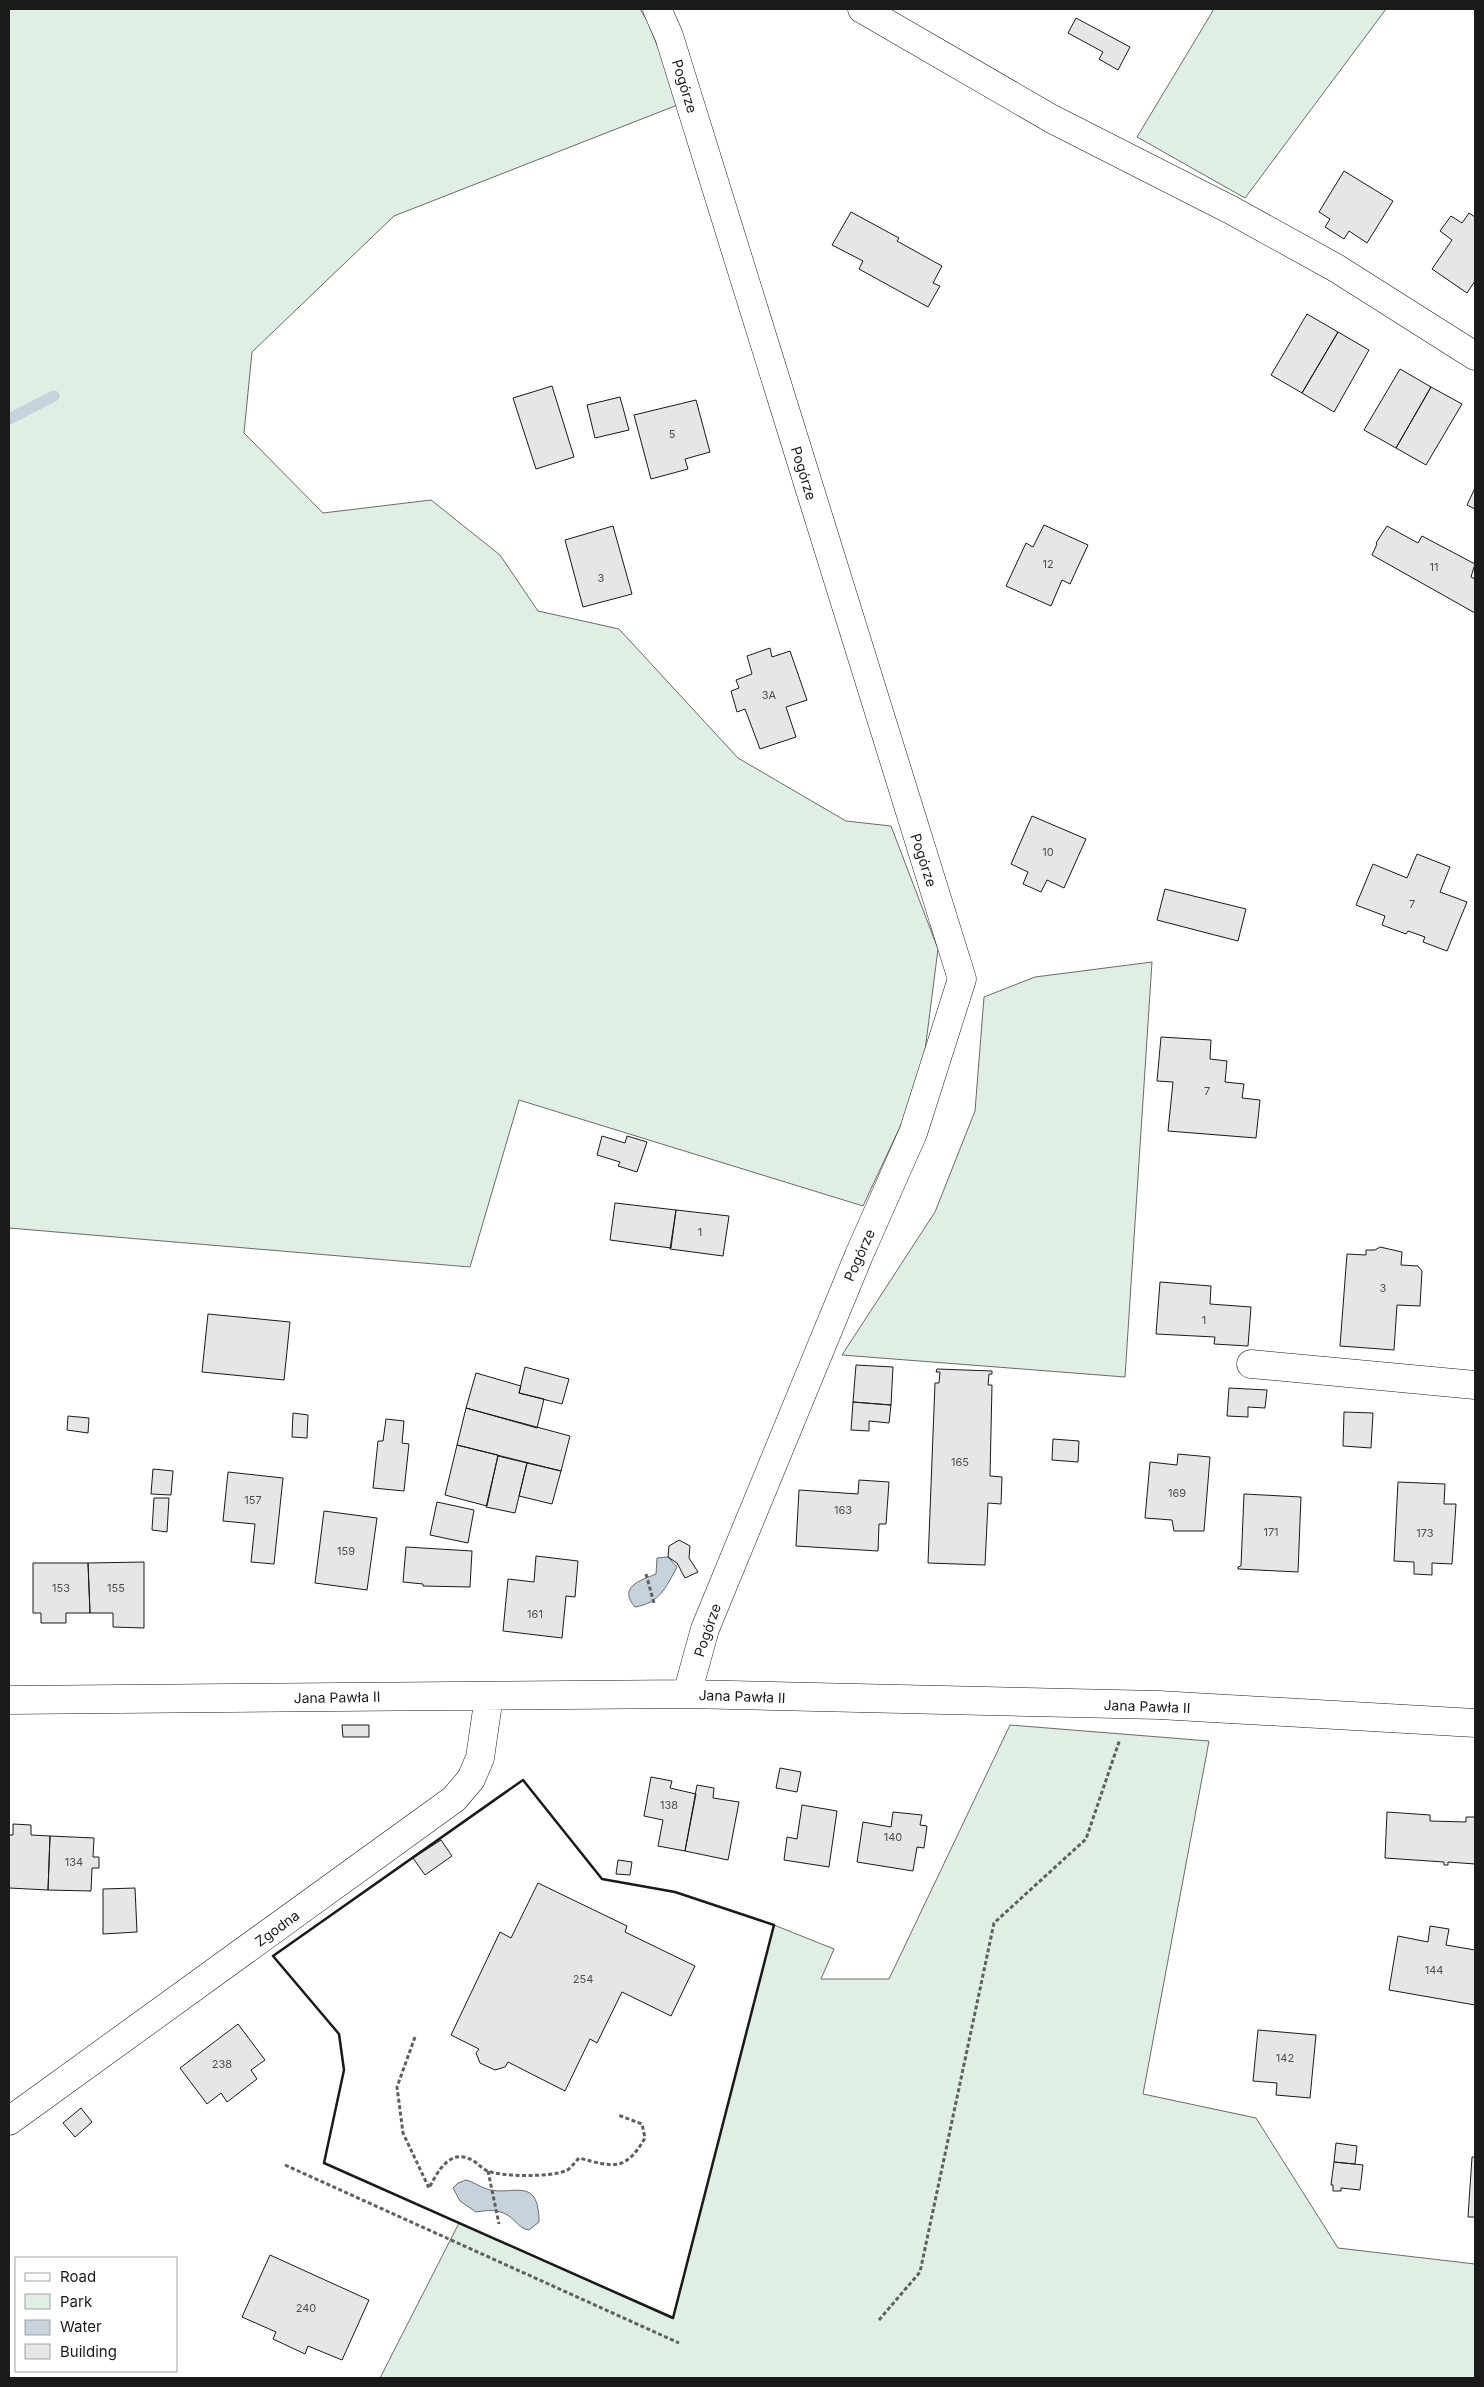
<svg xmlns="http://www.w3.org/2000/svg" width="1484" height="2387" viewBox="0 0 1484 2387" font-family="Inter,sans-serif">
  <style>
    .green { fill: #e0efe3; stroke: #6a6a6a }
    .water { fill: #c6d2dc; stroke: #6a6a6a }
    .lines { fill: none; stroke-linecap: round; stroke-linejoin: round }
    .stream { stroke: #c6d2dc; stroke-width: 11 }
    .building { fill: #e6e6e6; stroke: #1a1a1a }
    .minor-casing { stroke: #1a1a1a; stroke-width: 29 }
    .path { stroke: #5f5f5f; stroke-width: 3; stroke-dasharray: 4 2.5; stroke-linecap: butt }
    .minor { stroke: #fff; stroke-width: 28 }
    .wall { stroke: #1a1a1a; stroke-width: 2.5 }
    .labels { text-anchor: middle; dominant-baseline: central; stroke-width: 4; stroke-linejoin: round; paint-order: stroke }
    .number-label { font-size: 11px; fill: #4d4d4d }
    .street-label { font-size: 14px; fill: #1a1a1a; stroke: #fff }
  </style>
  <rect width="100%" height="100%" fill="#fff"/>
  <!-- green -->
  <path class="green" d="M9,9H640L648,22L680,104L394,216L252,352L244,433L323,513L431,500L500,555L538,611L619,629L738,758L846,821L891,826L938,949L921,1082L863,1206L519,1100L470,1267L9,1228Z
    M1214,9H1386L1245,198L1137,137Z
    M1152,962L1125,1377L842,1355L935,1212L975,1111L984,997L1035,977Z
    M1010,1725L1209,1741L1143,2094L1256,2118L1338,2248L1475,2264V2378H380L459,2223L673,2317L774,1925L834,1949L821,1979H889Z"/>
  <!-- water -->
  <path class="water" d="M668,1557L677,1567C666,1587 660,1603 635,1607C618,1587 639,1581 656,1574L657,1558Z
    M466,2180C474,2182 480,2187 487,2189C511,2197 539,2174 539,2222L529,2230C520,2229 516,2221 509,2216C499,2209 487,2210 476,2212L460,2201L453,2188L458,2183Z"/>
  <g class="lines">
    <!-- stream -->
    <path class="stream" d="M9,419L54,396"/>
  </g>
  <!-- building -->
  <path class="building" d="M1076,18L1130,47L1118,70L1099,59L1103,52L1068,33Z
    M1344,171L1393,201L1367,243L1349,231L1344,239L1325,227L1330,219L1319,212Z
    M851,212L899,238L897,241L942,266L933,283L940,286L928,307L859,269L863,261L832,245Z
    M1469,213L1475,217V281L1467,293L1432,269L1452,240L1440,231L1451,216L1462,223Z
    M1307,314L1338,332L1302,393L1271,375Z
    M1338,332L1369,350L1334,412L1302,393Z
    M1400,369L1431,387L1396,448L1364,430Z
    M552,386L574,457L536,469L513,398Z
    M1431,387L1462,404L1426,465L1396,448Z
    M620,397L629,430L595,438L587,405Z
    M696,400L710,452L685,459L688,469L651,479L634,415Z
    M1475,488V509L1467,505Z
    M1044,525L1088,545L1070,584L1062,580L1051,606L1006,586L1026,543L1033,547Z
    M613,526L632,594L583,607L565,540Z
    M1387,526L1418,543L1422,536L1475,564L1471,577L1475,579V613L1372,555L1377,544L1376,543Z
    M770,648L772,657L790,651L807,700L786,707L796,737L760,749L745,709L737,712L731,691L739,688L736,680L752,674L747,656Z
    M1032,816L1086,839L1064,888L1047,880L1041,892L1023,884L1028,872L1011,864Z
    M1417,854L1450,867L1440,892L1467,902L1447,951L1423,942L1425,937L1408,931L1406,934L1382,925L1385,916L1356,905L1373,864L1407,878Z
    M1165,889L1246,909L1238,941L1157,920Z
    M1161,1037L1211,1040L1210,1059L1227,1061L1225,1082L1244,1084L1242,1098L1260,1100L1256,1138L1168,1131L1173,1082L1157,1081Z
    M602,1136L625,1143L627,1136L647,1142L637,1172L618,1166L620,1162L597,1155Z
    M615,1203L676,1210L671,1248L610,1240Z
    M676,1210L729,1216L723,1256L670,1249Z
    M1380,1247L1402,1252L1401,1265L1418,1266L1422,1271L1420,1306L1397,1305L1394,1350L1340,1346L1347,1254L1366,1255V1250H1375Z
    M1160,1282L1211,1286L1210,1304L1251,1307L1248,1346L1214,1344L1215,1337L1156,1334Z
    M208,1314L290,1322L284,1380L202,1372Z
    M856,1365L893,1367L891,1405L853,1402Z
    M525,1367L569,1379L562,1404L519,1393Z
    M937,1369L992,1371V1374H989L988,1385H992L990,1476L1002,1477L1001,1504L988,1503L985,1565L928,1563L935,1383H939L940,1372H936Z
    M476,1373L521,1386L519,1393L544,1399L537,1428L466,1408Z
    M1229,1388L1267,1390L1265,1408L1248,1407V1417L1227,1416Z
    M853,1402L891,1405L889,1423L869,1421V1431L851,1430Z
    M466,1408L570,1436L561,1471L457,1445Z
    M1344,1412L1373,1413L1371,1448L1343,1446Z
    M293,1413L308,1415L307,1438L292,1437Z
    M68,1416L89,1418L88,1433L67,1430Z
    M386,1419L404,1421L402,1443L409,1444L404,1491L373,1488L378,1441H383Z
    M1053,1439L1079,1441L1078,1462L1052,1460Z
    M457,1445L498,1455L487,1506L445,1495Z
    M1178,1454L1210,1457L1204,1531H1174L1172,1520L1145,1518L1150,1462L1177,1465Z
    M498,1456L527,1463L515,1513L486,1507Z
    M527,1463L561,1471L552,1504L519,1496Z
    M153,1469L173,1471L171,1495L151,1494Z
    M228,1472L283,1478L274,1564L251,1562L255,1524L223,1521Z
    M859,1480L889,1482L886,1524H879L878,1551L796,1546L799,1490L858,1494Z
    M1398,1482L1445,1484L1444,1504H1456L1452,1564L1432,1563V1575L1414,1574V1562L1394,1561Z
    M1244,1494L1301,1497L1298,1572L1238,1569V1567L1241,1566Z
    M154,1498H169L167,1532L152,1530Z
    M437,1502L474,1510L468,1543L430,1535Z
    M324,1511L377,1518L367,1590L315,1583Z
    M679,1540L690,1546L689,1558L698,1572L685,1578L677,1563L668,1557L669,1546Z
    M406,1547L472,1551L470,1587L423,1586V1584L403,1582Z
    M536,1556L578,1561L575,1597L566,1596L562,1638L503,1631L508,1579L534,1582Z
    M144,1562V1628L113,1627V1613H90L88,1563Z
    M33,1563H88L90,1613H66V1623H41V1613H33Z
    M342,1725H369V1737H343Z
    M780,1768L801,1772L797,1792L776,1788Z
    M651,1777L672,1781L670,1788L696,1794L685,1851L658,1846L663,1820L644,1816Z
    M697,1785L714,1788L713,1798L739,1802L728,1860L685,1851Z
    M802,1805L837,1811L829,1867L784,1860L787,1837L797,1839Z
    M893,1812L922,1815L920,1825L927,1826L924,1848L917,1847L913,1871L857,1862L863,1822L891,1827Z
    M1387,1812L1430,1815V1821L1466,1822V1817H1475V1864L1448,1862V1865H1444V1862L1385,1858Z
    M13,1824L31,1825V1835L50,1836L48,1890L9,1888V1835H13Z
    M50,1836L94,1838L93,1857H99V1868H92L91,1891L48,1890Z
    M441,1840L452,1856L425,1875L413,1858Z
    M618,1860L632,1862L630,1875L616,1874Z
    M538,1883L627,1926L625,1932L695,1966L671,2016L622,1992L597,2043L590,2039L565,2091L508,2062L505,2067L495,2070L480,2063L476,2053L479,2049L451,2035L500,1932L511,1938Z
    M135,1888L137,1932L103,1934V1889Z
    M1430,1926L1449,1929L1446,1945L1475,1950V2005L1389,1990L1398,1936L1428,1942Z
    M238,2024L265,2060L251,2070L257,2079L227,2102L221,2093L207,2104L180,2068Z
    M1258,2030L1316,2035L1310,2098L1276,2095L1277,2083L1253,2081Z
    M81,2108L92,2122L75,2137L63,2123Z
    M1336,2143L1357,2146L1355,2164L1334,2162Z
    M1472,2157H1475V2217H1468Z
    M1334,2162L1363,2165L1360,2190L1341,2188V2191H1333V2185H1331Z
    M270,2255L369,2300L342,2360L308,2346L305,2354L273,2339L276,2332L242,2317Z"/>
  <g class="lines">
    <defs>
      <path id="minor" d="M657,9L669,36L962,979L913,1133L859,1255L705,1629L687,1694
        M862,9L1052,119L1231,210L1336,268L1475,356
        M1251,1364L1475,1385
        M9,1700L687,1694L1159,1705L1475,1723
        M9,2121L454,1799L471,1779L480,1758L489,1696"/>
    </defs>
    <!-- minor casing -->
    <use href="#minor" class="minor-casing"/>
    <!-- path -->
    <path class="path" d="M646,1574L654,1603
      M415,2037L397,2087L403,2133L429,2188C438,2171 450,2148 472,2160C478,2163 482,2169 488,2171C502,2177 551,2177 565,2171C570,2170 575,2162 579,2158C614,2167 625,2172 645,2138L642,2124L618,2115
      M285,2165L679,2343
      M488,2171L499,2224
      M879,2320L920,2272L994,1923L1086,1839L1120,1739"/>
    <!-- minor -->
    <use href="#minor" class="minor"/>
    <!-- wall -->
    <path class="wall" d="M523,1780L602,1879L675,1892L774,1925L673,2318L324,2163L344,2070L339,2034L273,1956Z"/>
  </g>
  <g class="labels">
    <!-- number labels -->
    <g class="number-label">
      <text x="672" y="434">5</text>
      <text x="1048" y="564">12</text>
      <text x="1434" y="567">11</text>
      <text x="601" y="578">3</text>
      <text x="769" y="695">3A</text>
      <text x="1048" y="852">10</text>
      <text x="1412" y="904">7</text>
      <text x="1207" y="1091">7</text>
      <text x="700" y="1232">1</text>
      <text x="1383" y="1288">3</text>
      <text x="1204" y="1320">1</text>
      <text x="960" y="1462">165</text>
      <text x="1177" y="1493">169</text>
      <text x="253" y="1500">157</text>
      <text x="843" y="1510">163</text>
      <text x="1271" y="1532">171</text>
      <text x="1425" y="1533">173</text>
      <text x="346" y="1551">159</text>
      <text x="61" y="1588">153</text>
      <text x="116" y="1588">155</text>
      <text x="535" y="1614">161</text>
      <text x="669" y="1805">138</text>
      <text x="893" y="1837">140</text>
      <text x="74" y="1862">134</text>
      <text x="1434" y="1970">144</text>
      <text x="583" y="1979">254</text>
      <text x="1285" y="2058">142</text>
      <text x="222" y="2064">238</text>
      <text x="306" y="2308">240</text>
    </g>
    <!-- street labels -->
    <g class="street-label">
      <text transform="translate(685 86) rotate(73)">Pogórze</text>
      <text transform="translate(804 473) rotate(73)">Pogórze</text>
      <text transform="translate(924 860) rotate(72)">Pogórze</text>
      <text transform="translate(859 1255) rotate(-66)">Pogórze</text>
      <text transform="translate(707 1630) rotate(-71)">Pogórze</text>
      <text transform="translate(742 1696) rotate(2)">Jana Pawła II</text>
      <text transform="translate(337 1697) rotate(-1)">Jana Pawła II</text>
      <text transform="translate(1147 1706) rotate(2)">Jana Pawła II</text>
      <text transform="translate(277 1928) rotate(-36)">Zgodna</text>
    </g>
  </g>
  <!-- border -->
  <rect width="1484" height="2387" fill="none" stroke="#1a1a1a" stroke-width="20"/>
  <!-- legend -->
  <rect x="15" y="2257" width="162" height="115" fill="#ffffff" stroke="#a3a3a3"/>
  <rect x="25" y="2273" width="25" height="8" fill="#ffffff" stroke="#a3a3a3"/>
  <text x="60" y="2282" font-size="15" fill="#1a1a1a">Road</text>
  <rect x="25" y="2294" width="25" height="15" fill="#e0efe3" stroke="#a3a3a3"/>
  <text x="60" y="2307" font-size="15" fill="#1a1a1a">Park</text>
  <rect x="25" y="2320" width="25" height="15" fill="#c6d2dc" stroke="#a3a3a3"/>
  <text x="60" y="2332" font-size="15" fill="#1a1a1a">Water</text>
  <rect x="25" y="2344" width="25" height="15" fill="#e6e6e6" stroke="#a3a3a3"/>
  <text x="60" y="2357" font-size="15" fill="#1a1a1a">Building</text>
</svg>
